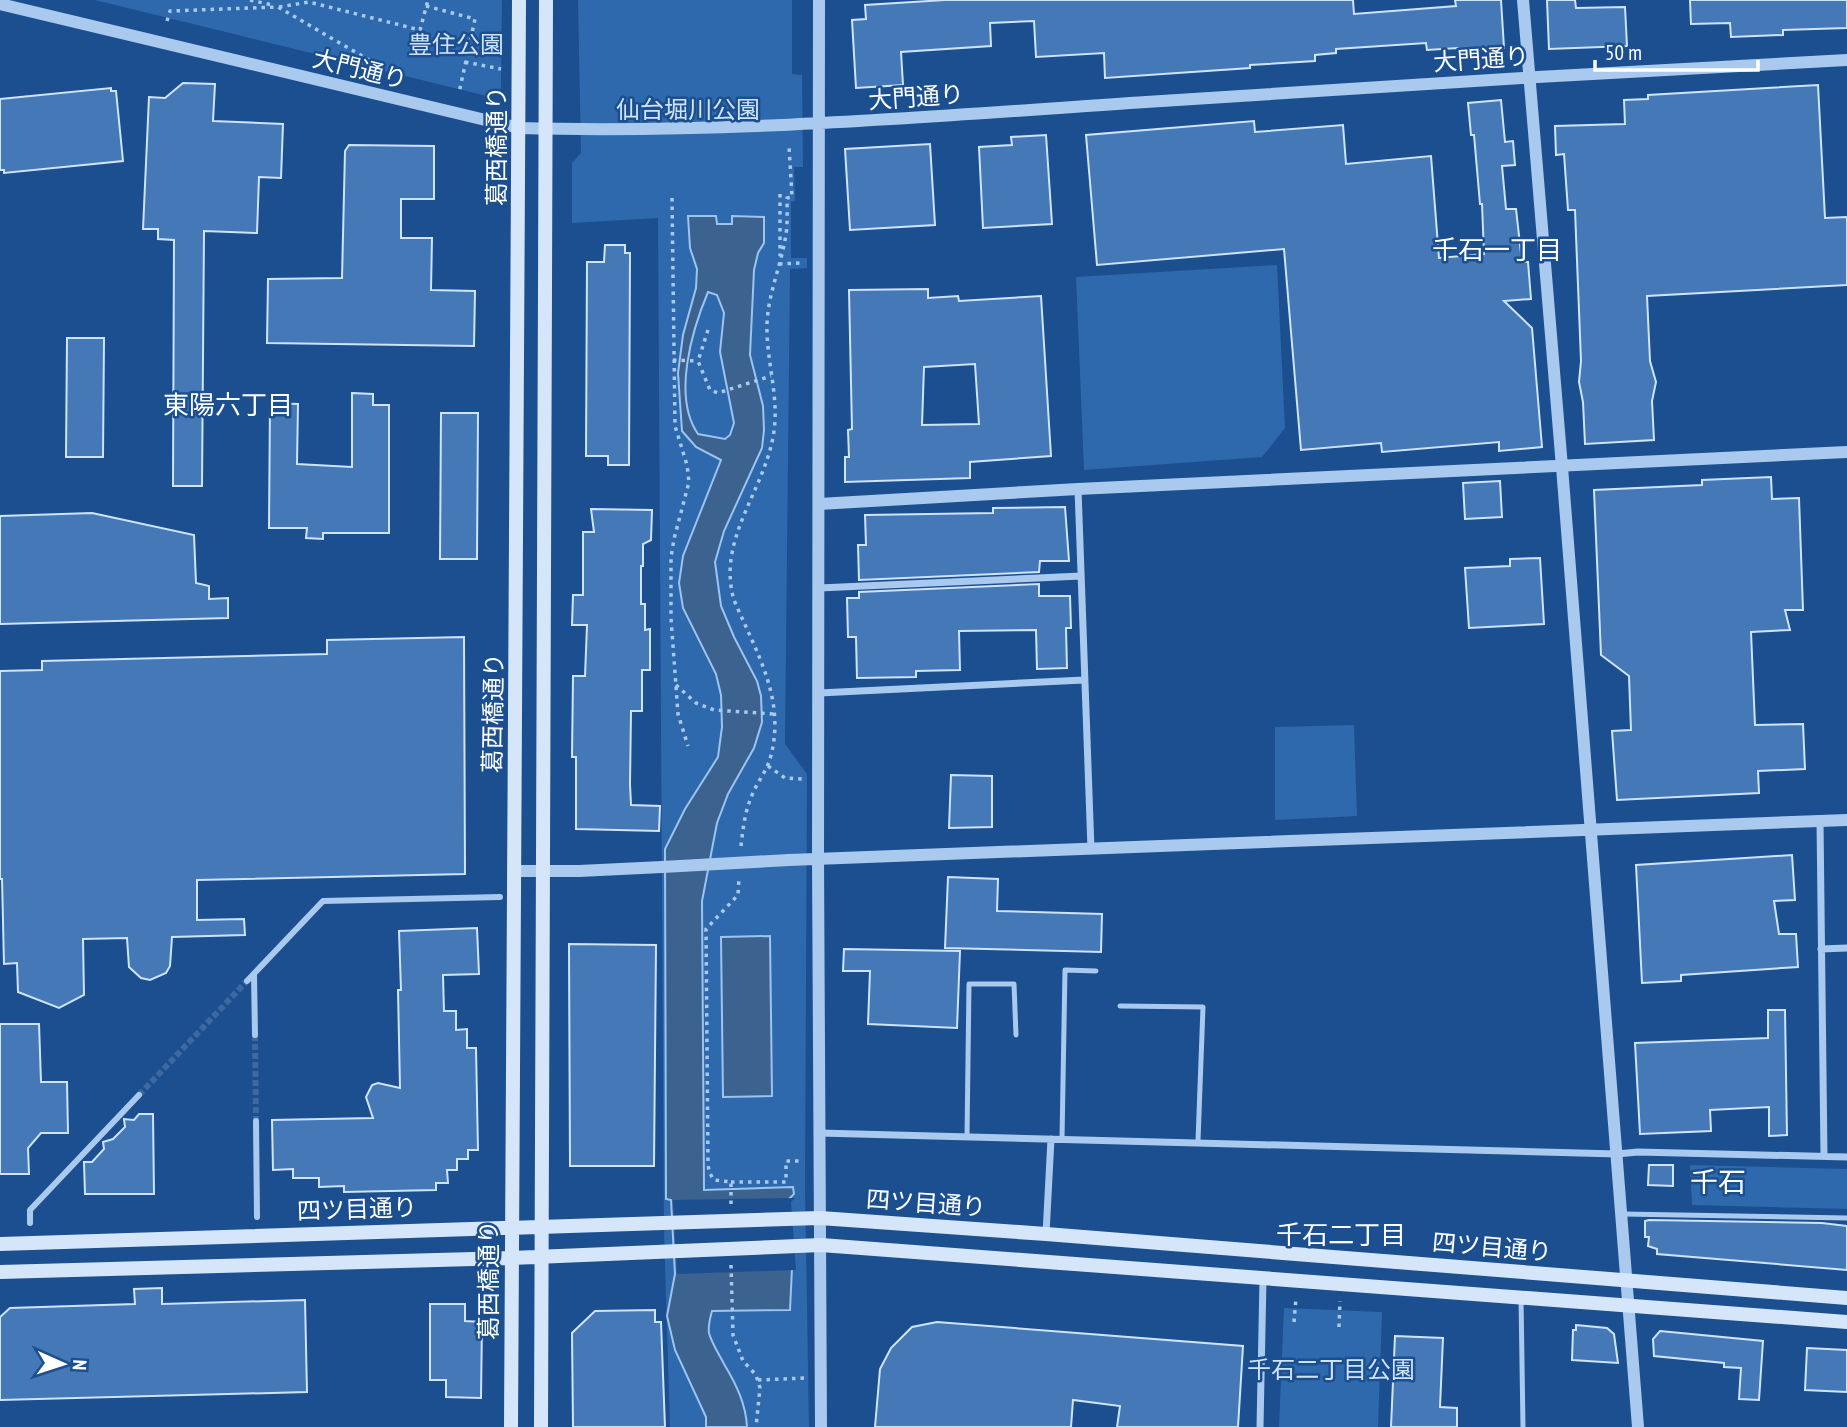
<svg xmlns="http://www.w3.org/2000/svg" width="1847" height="1427" viewBox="0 0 1847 1427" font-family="'PT Sans Narrow','Noto Sans JP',sans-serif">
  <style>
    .green { fill: #2e69ad }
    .water { fill: #3c6290; stroke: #9cc4f0; stroke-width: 2; fill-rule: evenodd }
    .pier { fill: #1b4f8f }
    .building { fill: #4478b7; stroke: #cfe3fa; stroke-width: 2; fill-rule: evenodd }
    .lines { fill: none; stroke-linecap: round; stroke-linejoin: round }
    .pedestrian-tunnel { stroke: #3d69a0; stroke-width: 6; stroke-dasharray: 6 3; stroke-linecap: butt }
    .path { stroke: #a9c9ee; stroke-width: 3.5; stroke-dasharray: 3.5 5; stroke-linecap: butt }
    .service { stroke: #a9c9ee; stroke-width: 5 }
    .pedestrian { stroke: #a9c9ee; stroke-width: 6 }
    .minor { stroke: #a9c9ee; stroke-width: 7 }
    .tertiary { stroke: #a9c9ee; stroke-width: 12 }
    .secondary { stroke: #d6e6fa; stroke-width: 14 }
    .tertiary-bridge { stroke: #a9c9ee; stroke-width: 12 }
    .labels { text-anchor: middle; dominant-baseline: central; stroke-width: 5; stroke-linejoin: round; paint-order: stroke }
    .park-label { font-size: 24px; fill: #cfe3fa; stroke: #1b4f8f }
    .street-label { font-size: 24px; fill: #fff; stroke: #1b4f8f }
    .neighbourhood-label { font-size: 26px; fill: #fff; stroke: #1b4f8f }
    .quarter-label { font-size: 28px; fill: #fff; stroke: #1b4f8f }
  </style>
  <rect width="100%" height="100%" fill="#1b4f8f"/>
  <!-- green -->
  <path class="green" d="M95,0H502L501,87L500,93L491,97Z
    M578,0H792V74L802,75L803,167H794L795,201L791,202V258H807V268L790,269L785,744L807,774L805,1187L809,1427H670L664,1231L658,218L572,223V163L581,153Z
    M1277,265L1285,428L1262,457L1084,470L1076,277Z
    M1354,725L1357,816L1275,820V727Z
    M1690,1165L1847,1169V1209L1692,1205Z
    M1284,1308L1382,1312L1378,1427H1279Z"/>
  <!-- water -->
  <path class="water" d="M688,216H716L717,224H732V216L764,217V243L758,253L754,270L750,355L763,406L764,430L762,448L724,531L715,562L721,606L734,637L757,681L761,696L762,722L754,748L728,794L717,823L702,901L704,1190L793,1187L794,1194L787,1201L792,1268L790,1310L712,1311C710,1318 708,1326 709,1333C712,1344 719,1354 724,1364C736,1384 746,1404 747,1427H706V1417L675,1350L667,1316L675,1274L671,1200L666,1199L665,849L685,809L718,757L722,727L721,695L716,674L683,608L679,583L683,556L721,460L696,447L682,431L678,373L683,335L696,288L697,269L690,248ZM708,292L717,295L724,313L720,352L734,423L730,435L725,439L698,434C672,397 692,330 708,292Z
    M770,936L772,1096L723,1097L721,937Z"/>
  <!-- pier -->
  <path class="pier" d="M795,1198L791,1202L796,1270L677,1274L673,1200Z"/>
  <!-- building -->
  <path class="building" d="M945,0H1353L1354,14L1456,6L1455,0H1501L1504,48L1459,54L1458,48L1427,50L1426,43L1336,49V53L1315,55V61L1250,65V68L1105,78L1104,53L1036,57L1034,21L990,23L991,46L901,52L903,85L856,88L852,20L866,19L865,5Z
    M1547,0H1575L1576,8L1625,7L1627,46L1549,49Z
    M1690,0H1847V28L1783,30V35L1731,37L1730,23L1691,24Z
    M183,83L215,84L213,121L283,124L281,178L259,177L257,233L204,231L202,486H173L174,240L158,239V229H143L149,97L165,98Z
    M1818,85L1825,218L1847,217V285L1647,296L1650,361L1656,382L1652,401L1654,440L1585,444L1583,402L1579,382L1581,361L1575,210H1568L1564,154L1556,155L1555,126L1625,124L1624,100L1648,99V95Z
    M111,88V91H116L123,161L4,173V170H0V99Z
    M1501,100L1505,142L1513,141L1515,165L1502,166L1506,209H1516L1522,262H1528L1531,299L1504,301L1532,328L1542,447L1499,451V442L1382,452L1381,443L1301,450L1284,249L1097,265L1086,135L1254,121L1255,132L1343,125L1346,164L1431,156L1439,258L1484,254L1482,204H1480L1474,135H1471L1468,103Z
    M1046,135L1052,224L983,228L979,147L1012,145L1011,137Z
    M930,144L935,225L850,230L845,149Z
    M349,145L434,146V199H401V238H432L431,290L475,291L474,346L267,343L268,279L342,278L345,151Z
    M605,245H625V253H630L629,465H608V456H586L587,262H604Z
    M928,289V298L958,296L959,301L1041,296L1051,456L970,462V478L845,482V457H849L848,430L852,429L849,290ZM975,364L979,424L922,425L924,367Z
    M67,338H104L103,457H66Z
    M352,393L373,394V405H389V533H323V539L306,538L307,528H269L270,403L298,404L297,464L352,467Z
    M441,413H478L477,559H440Z
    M1771,477L1772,499L1799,498L1803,610H1785L1790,630L1751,632L1755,725L1803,724L1805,769L1758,771L1759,793L1617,800L1612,731L1631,730L1629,676L1601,655L1594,490L1702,485V480Z
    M1500,481L1502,517L1465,519L1463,483Z
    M1065,507L1069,561H1040L1039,572L859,580L858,545H866L865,515L993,513V508Z
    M591,509L652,510L651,540L643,544V566H641V604H645V630L650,629V670H642V711H631L630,784L631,805L660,806L659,831L576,829V757H572L573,676H585L587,625H572L573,595H583V532H594Z
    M92,513L194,535L196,583L209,586V599L228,598V618L0,624V516Z
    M1540,558L1544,624L1469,628L1465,568L1510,566V559Z
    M1039,584V596H1070L1071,628H1066L1067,668L1037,669L1036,630L959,631L960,670L916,671V677L857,678L856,637H848L847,598H859V592Z
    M464,637L465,874L197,880V920L244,919L245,935L172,937L170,966L166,973L150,980L141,978L129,967L127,938L83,939L84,995L59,1008L18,992L17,963L4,964L2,879H0V671L42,670V661L327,654V640Z
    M951,775L992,776V827L949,828Z
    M1792,855L1795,900L1774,901L1779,934H1796L1798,967L1681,975V981L1642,983L1636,865Z
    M948,877L998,879L997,911L1102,914L1101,952L945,948Z
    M477,928L479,974L443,975L444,1011H456V1030L467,1029V1048H476L478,1150H468V1159H457V1170H447L448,1183H436V1190L344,1192V1186L319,1187V1178H293V1169L273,1170L272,1120L373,1118L366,1097L372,1085L378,1083L400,1088L398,990H401L399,931Z
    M569,944L656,945L654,1166H570Z
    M844,949L960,951L957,1028L868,1024L870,971H843Z
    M1768,1010H1785L1787,1135L1769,1136V1107L1710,1110L1711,1131L1640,1134L1635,1043L1768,1038Z
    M0,1024H39L41,1082H67L68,1133H41L28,1148L29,1174H0Z
    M139,1114H153L154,1194H85L84,1162H92L104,1149L103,1142L113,1139L125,1127L124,1119L134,1120Z
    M1649,1165H1673V1186L1648,1185Z
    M1649,1220L1822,1223L1847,1226V1270L1657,1254V1249L1648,1246L1649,1237H1645V1221Z
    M162,1288V1304L305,1300L307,1392L0,1400V1317L10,1308L135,1304L134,1289Z
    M430,1304H465V1321L482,1322L481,1398L446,1397V1380H430Z
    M655,1310V1322H661L665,1427H573L572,1333L595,1311Z
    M937,1322L1243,1346L1238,1427H1117L1120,1406L1073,1400L1071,1427H875L880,1369L891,1348L912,1327Z
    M1576,1325L1607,1328L1614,1334L1618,1363L1572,1360L1573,1330H1576Z
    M1660,1331L1763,1341L1759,1400L1739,1399L1741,1368L1724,1367V1363L1654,1356L1653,1339Z
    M1395,1336L1443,1338L1440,1407L1457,1408V1427H1391Z
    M1807,1348L1847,1350V1392L1805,1390Z"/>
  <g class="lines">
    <!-- pedestrian-tunnel -->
    <path class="pedestrian-tunnel" d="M255,1035L256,1121
      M139,1095L247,981"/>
    <!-- path -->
    <path class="path" d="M250,0L272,5
      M426,6L475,19L459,93
      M279,7L309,2L420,30L428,0
      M167,21L170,11L278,7L369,60L367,70
      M465,62L501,69
      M780,194V256
      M672,198L675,426L687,465L689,482L674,539L671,557V618L678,714L688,746
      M779,264L801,263
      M708,330L698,361L710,390L718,393L771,376
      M673,360L698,361
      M676,685L696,703L714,710L774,714
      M768,766L785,778L803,779
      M741,846C743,828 745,810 753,793C758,781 766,772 770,759C787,700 756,652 734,600C716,538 766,490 774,431C779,395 766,360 767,324C768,295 780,268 785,240C788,227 787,212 787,198L792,197L789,146
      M731,1182H786V1161H803
      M731,1204V1182L714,1180L709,1172L708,1163L706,929L738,895L739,878
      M731,1265L733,1335L743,1361L756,1375L760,1388L756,1427
      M1294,1322L1296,1298
      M1339,1327L1340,1301
      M758,1380L805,1378"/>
    <!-- service -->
    <path class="service" d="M1120,1006L1203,1007L1198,1141
      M967,1137L969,984H1014L1016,1035
      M1062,1139L1065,970L1096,971
      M1623,1214L1847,1218
      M1521,1298L1523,1427"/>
    <!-- pedestrian -->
    <path class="pedestrian" d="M254,974L255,1035
      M247,981L323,901L500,897
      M256,1121L257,1217
      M30,1223V1210L139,1095"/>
    <!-- minor -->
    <path class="minor" d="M1078,489L1091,849
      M819,588L1081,576
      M819,693L1084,680
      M1820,821L1824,1156
      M1821,949L1847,948
      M819,1133L1617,1154L1638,1152L1847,1157
      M1046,1234L1051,1139
      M1260,1427L1263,1279"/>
    <!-- tertiary -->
    <path class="tertiary" d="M819,0L818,858L821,1427
      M1523,0L1562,467L1638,1427
      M0,4L519,128C728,134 938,116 1146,102C1380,86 1613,72 1847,60
      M819,504L1078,489L1847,452
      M789,860L1847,820
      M514,871H579L662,867"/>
    <!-- secondary -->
    <path class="secondary" d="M0,1244L820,1218L1046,1234L1847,1298
      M0,1272L511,1258L821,1245L1847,1322
      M511,1427L519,0
      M541,1427L546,0"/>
    <!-- tertiary-bridge -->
    <path class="tertiary-bridge" d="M662,867L789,860"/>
  </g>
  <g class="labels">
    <!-- park labels -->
    <g class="park-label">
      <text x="456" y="44">豊住公園</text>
      <text x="688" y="109">仙台堀川公園</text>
      <text x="1331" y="1369">千石二丁目公園</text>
    </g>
    <!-- street labels -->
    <g class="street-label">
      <text transform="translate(1481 59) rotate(-4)">大門通り</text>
      <text transform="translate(360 69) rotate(14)">大門通り</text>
      <text transform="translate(916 97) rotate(-4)">大門通り</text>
      <text transform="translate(496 146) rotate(-90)">葛西橋通り</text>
      <text transform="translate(493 713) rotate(-89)">葛西橋通り</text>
      <text transform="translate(926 1203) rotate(4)">四ツ目通り</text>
      <text transform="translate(357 1209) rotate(-2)">四ツ目通り</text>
      <text transform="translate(1492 1247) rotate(5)">四ツ目通り</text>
      <text transform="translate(488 1280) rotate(-90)">葛西橋通り</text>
    </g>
    <!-- neighbourhood labels -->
    <g class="neighbourhood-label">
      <text x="1497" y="249">千石一丁目</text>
      <text x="228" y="404">東陽六丁目</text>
      <text x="1341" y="1234">千石二丁目</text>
    </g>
    <!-- quarter labels -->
    <g class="quarter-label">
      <text x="1718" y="1181">千石</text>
    </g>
  </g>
  <!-- north arrow -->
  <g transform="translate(63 1364) rotate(93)" stroke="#1b4f8f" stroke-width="5" paint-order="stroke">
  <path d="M0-5L12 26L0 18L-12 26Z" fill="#ffffff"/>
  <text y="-10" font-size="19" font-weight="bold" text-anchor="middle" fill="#ffffff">N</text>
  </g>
  <!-- scale -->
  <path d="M1595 60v10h163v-10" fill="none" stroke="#ffffff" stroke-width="3.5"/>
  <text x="1605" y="60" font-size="21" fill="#ffffff" stroke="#1b4f8f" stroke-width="5" paint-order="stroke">50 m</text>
</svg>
